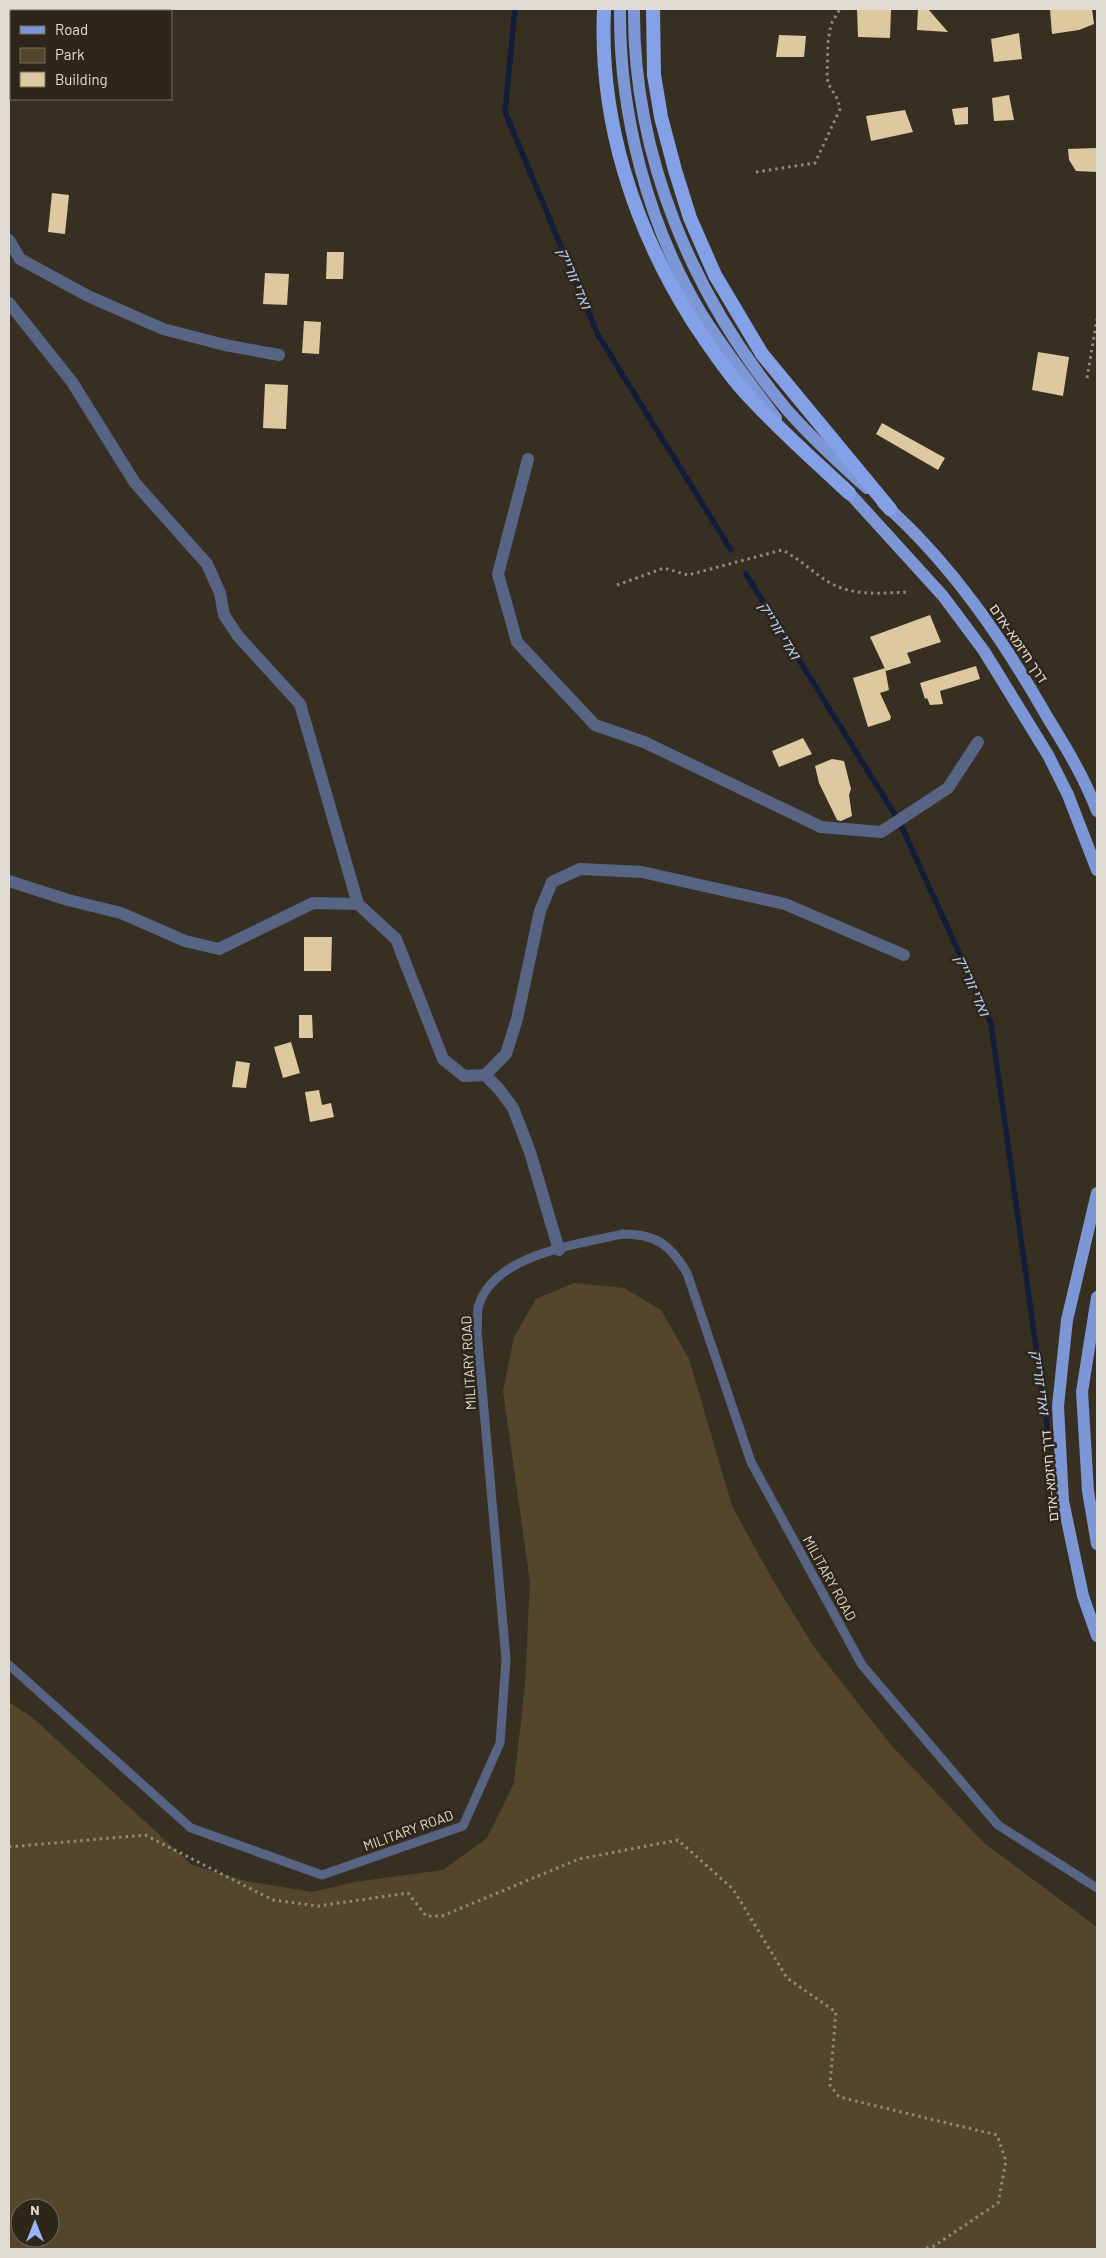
<svg xmlns="http://www.w3.org/2000/svg" width="1106" height="2258" viewBox="0 0 1106 2258" font-family="Barlow,'Noto Sans Hebrew',sans-serif">
  <style>
    .green { fill: #54462a; fill-rule: evenodd }
    .lines { fill: none; stroke-linecap: round; stroke-linejoin: round }
    .stream { stroke: #131d3a; stroke-width: 5.5 }
    .building { fill: #ddc8a0 }
    .path { stroke: #908a7f; stroke-width: 3; stroke-dasharray: 2.5 4; stroke-linecap: butt }
    .service { stroke: #576484; stroke-width: 9 }
    .minor { stroke: #576484; stroke-width: 12 }
    .primary { stroke: #7c96d6; stroke-width: 12 }
    .trunk { stroke: #84a0e6; stroke-width: 14 }
    .labels { text-anchor: middle; dominant-baseline: central; stroke-width: 5; stroke-linejoin: round; paint-order: stroke }
    .street-label { font-size: 14px; fill: #e0dbd3; stroke: #2d2619 }
    .water-label { font-size: 15px; font-style: italic; fill: #b6caf9; stroke: #2d2619 }
  </style>
  <rect width="100%" height="100%" fill="#373022"/>
  <!-- green -->
  <path class="green" d="M574,1283L624,1288L661,1310L689,1359L732,1506L771,1577L814,1647L891,1745L984,1843L1097,1927V2249H9V1702L33,1718L192,1865L246,1881L312,1892L355,1882L443,1870L487,1838L514,1783L525,1685L530,1582L503,1391L514,1337L536,1299ZM20,2208H50V2238H20Z"/>
  <g class="lines">
    <!-- stream -->
    <path class="stream" d="M515,9L505,112L598,335L731,550
      M746,574L900,823L991,1023L1050,1448"/>
  </g>
  <!-- building -->
  <path class="building" d="M857,9H891L890,38L858,37Z
    M918,9H928L948,32L917,30Z
    M1050,9H1092L1094,24L1079,30L1052,34Z
    M1019,33L1022,59L994,62L991,39Z
    M779,35L806,36L804,57H776Z
    M1009,95L1014,120L994,121L992,98Z
    M968,107V124L955,125L952,109Z
    M905,110L913,132L871,141L866,116Z
    M1097,148V172L1076,171L1069,160L1068,149Z
    M52,193L69,195L65,234L48,232Z
    M327,252H344L343,279H326Z
    M265,273L289,274L287,305L263,304Z
    M304,321L321,322L319,354L302,353Z
    M1038,352L1069,357L1063,396L1032,390Z
    M265,384L288,385L286,429L263,428Z
    M882,423L945,458L938,470L876,434Z
    M930,615L941,642L907,653L911,663L886,671L870,637Z
    M976,666L980,679L940,691L943,704L930,705L927,698L925,699L920,683Z
    M885,668L889,690L880,693L891,717L890,720L868,727L853,678Z
    M803,738L812,754L779,767L772,751Z
    M832,759L844,761L851,789L849,795L852,816L841,821L837,820L819,783L815,766Z
    M304,937H332L331,971H304Z
    M299,1015H312L313,1038H299Z
    M291,1042L300,1073L283,1078L274,1047Z
    M236,1061L250,1063L246,1088L232,1087Z
    M319,1090L322,1105L331,1103L334,1117L310,1122L305,1092Z"/>
  <g class="lines">
    <!-- path -->
    <path class="path" d="M756,172L815,163L840,109L838,100L829,85L827,78L828,42L831,24L840,9
      M1087,378L1097,319
      M617,585L664,568L688,575L782,550C799,558 811,571 827,581C852,597 881,593 910,592
      M9,1847L145,1835L273,1900L318,1906L408,1893L426,1916H442L579,1859L678,1840L733,1889L787,1978L836,2012L830,2085L839,2097L997,2135L1006,2161L998,2203L934,2246L923,2249"/>
    <!-- service -->
    <path class="service" d="M9,1665L191,1828L322,1875L463,1826L500,1743L506,1659L477,1331C478,1324 477,1315 478,1308C492,1254 577,1245 622,1234C656,1234 670,1244 687,1273L751,1462L862,1665L998,1825L1097,1888"/>
    <!-- minor -->
    <path class="minor" d="M16,11L18,9
      M9,23L11,19
      M9,240L20,259L88,296L163,329L225,345L279,355
      M9,303L72,382L135,483L207,564L220,593L224,615L238,636L300,704L358,904
      M528,459L498,574L517,642L595,725L644,742L821,827L881,832L948,788L978,742
      M9,881L68,900L121,913L185,941L219,949L313,903L358,904L396,939L443,1059L464,1076L485,1075L506,1054L517,1019L540,911L552,882L580,869L642,872L785,904L904,955
      M485,1075L499,1089L513,1108L530,1152L559,1250"/>
    <!-- primary -->
    <path class="primary" d="M620,9C619,113 647,223 701,313C724,350 751,384 776,418
      M634,9C633,157 693,298 788,411C812,438 840,464 867,488
      M843,486L943,596L984,651L1048,755L1068,795L1097,870
      M883,503C952,564 1004,641 1049,720C1067,749 1085,779 1097,811
      M1097,1193L1067,1320L1058,1406L1063,1501L1083,1596L1097,1636
      M1097,1297L1082,1392L1088,1491L1097,1544"/>
    <!-- trunk -->
    <path class="trunk" d="M604,9C599,120 633,226 692,320C708,344 724,369 743,390C776,427 813,459 849,493
      M653,9L654,75L661,117L675,170L690,218L715,275L762,354L890,509"/>
  </g>
  <g class="labels">
    <!-- street labels -->
    <g class="street-label">
      <text transform="translate(1019 643) rotate(56)">דרך חיזמא-אדם</text>
      <text transform="translate(468 1363) rotate(-93)">MILITARY ROAD</text>
      <text transform="translate(1049 1476) rotate(-95)">דרך חיזמא-אדם</text>
      <text transform="translate(830 1578) rotate(61)">MILITARY ROAD</text>
      <text transform="translate(408 1830) rotate(-20)">MILITARY ROAD</text>
    </g>
    <!-- water labels -->
    <g class="water-label">
      <text transform="translate(575 278) rotate(67)">ואדי זורייק</text>
      <text transform="translate(780 630) rotate(58)">ואדי זורייק</text>
      <text transform="translate(973 985) rotate(66)">ואדי זורייק</text>
      <text transform="translate(1041 1382) rotate(82)">ואדי זורייק</text>
    </g>
  </g>
  <!-- border -->
  <rect width="1106" height="2258" fill="none" stroke="#e0dbd3" stroke-width="20"/>
  <!-- legend -->
  <rect x="10" y="10" width="162" height="90" fill="#2d2619" stroke="#756e63"/>
  <rect x="20" y="26" width="25" height="8" fill="#7c96d6" stroke="#756e63"/>
  <text x="55" y="35" font-size="15" fill="#e0dbd3">Road</text>
  <rect x="20" y="48" width="25" height="15" fill="#54462a" stroke="#756e63"/>
  <text x="55" y="60" font-size="15" fill="#e0dbd3">Park</text>
  <rect x="20" y="72" width="25" height="15" fill="#ddc8a0" stroke="#756e63"/>
  <text x="55" y="85" font-size="15" fill="#e0dbd3">Building</text>
  <!-- north arrow -->
  <g transform="translate(35 2223)"><circle r="24" fill="#2d2619" stroke="#756e63"/>
  <path d="M0-4L9 19L0 12L-9 19Z" fill="#98b5fd"/>
  <text y="-8" font-size="14" font-weight="bold" text-anchor="middle" fill="#e0dbd3">N</text>
  </g>
</svg>
